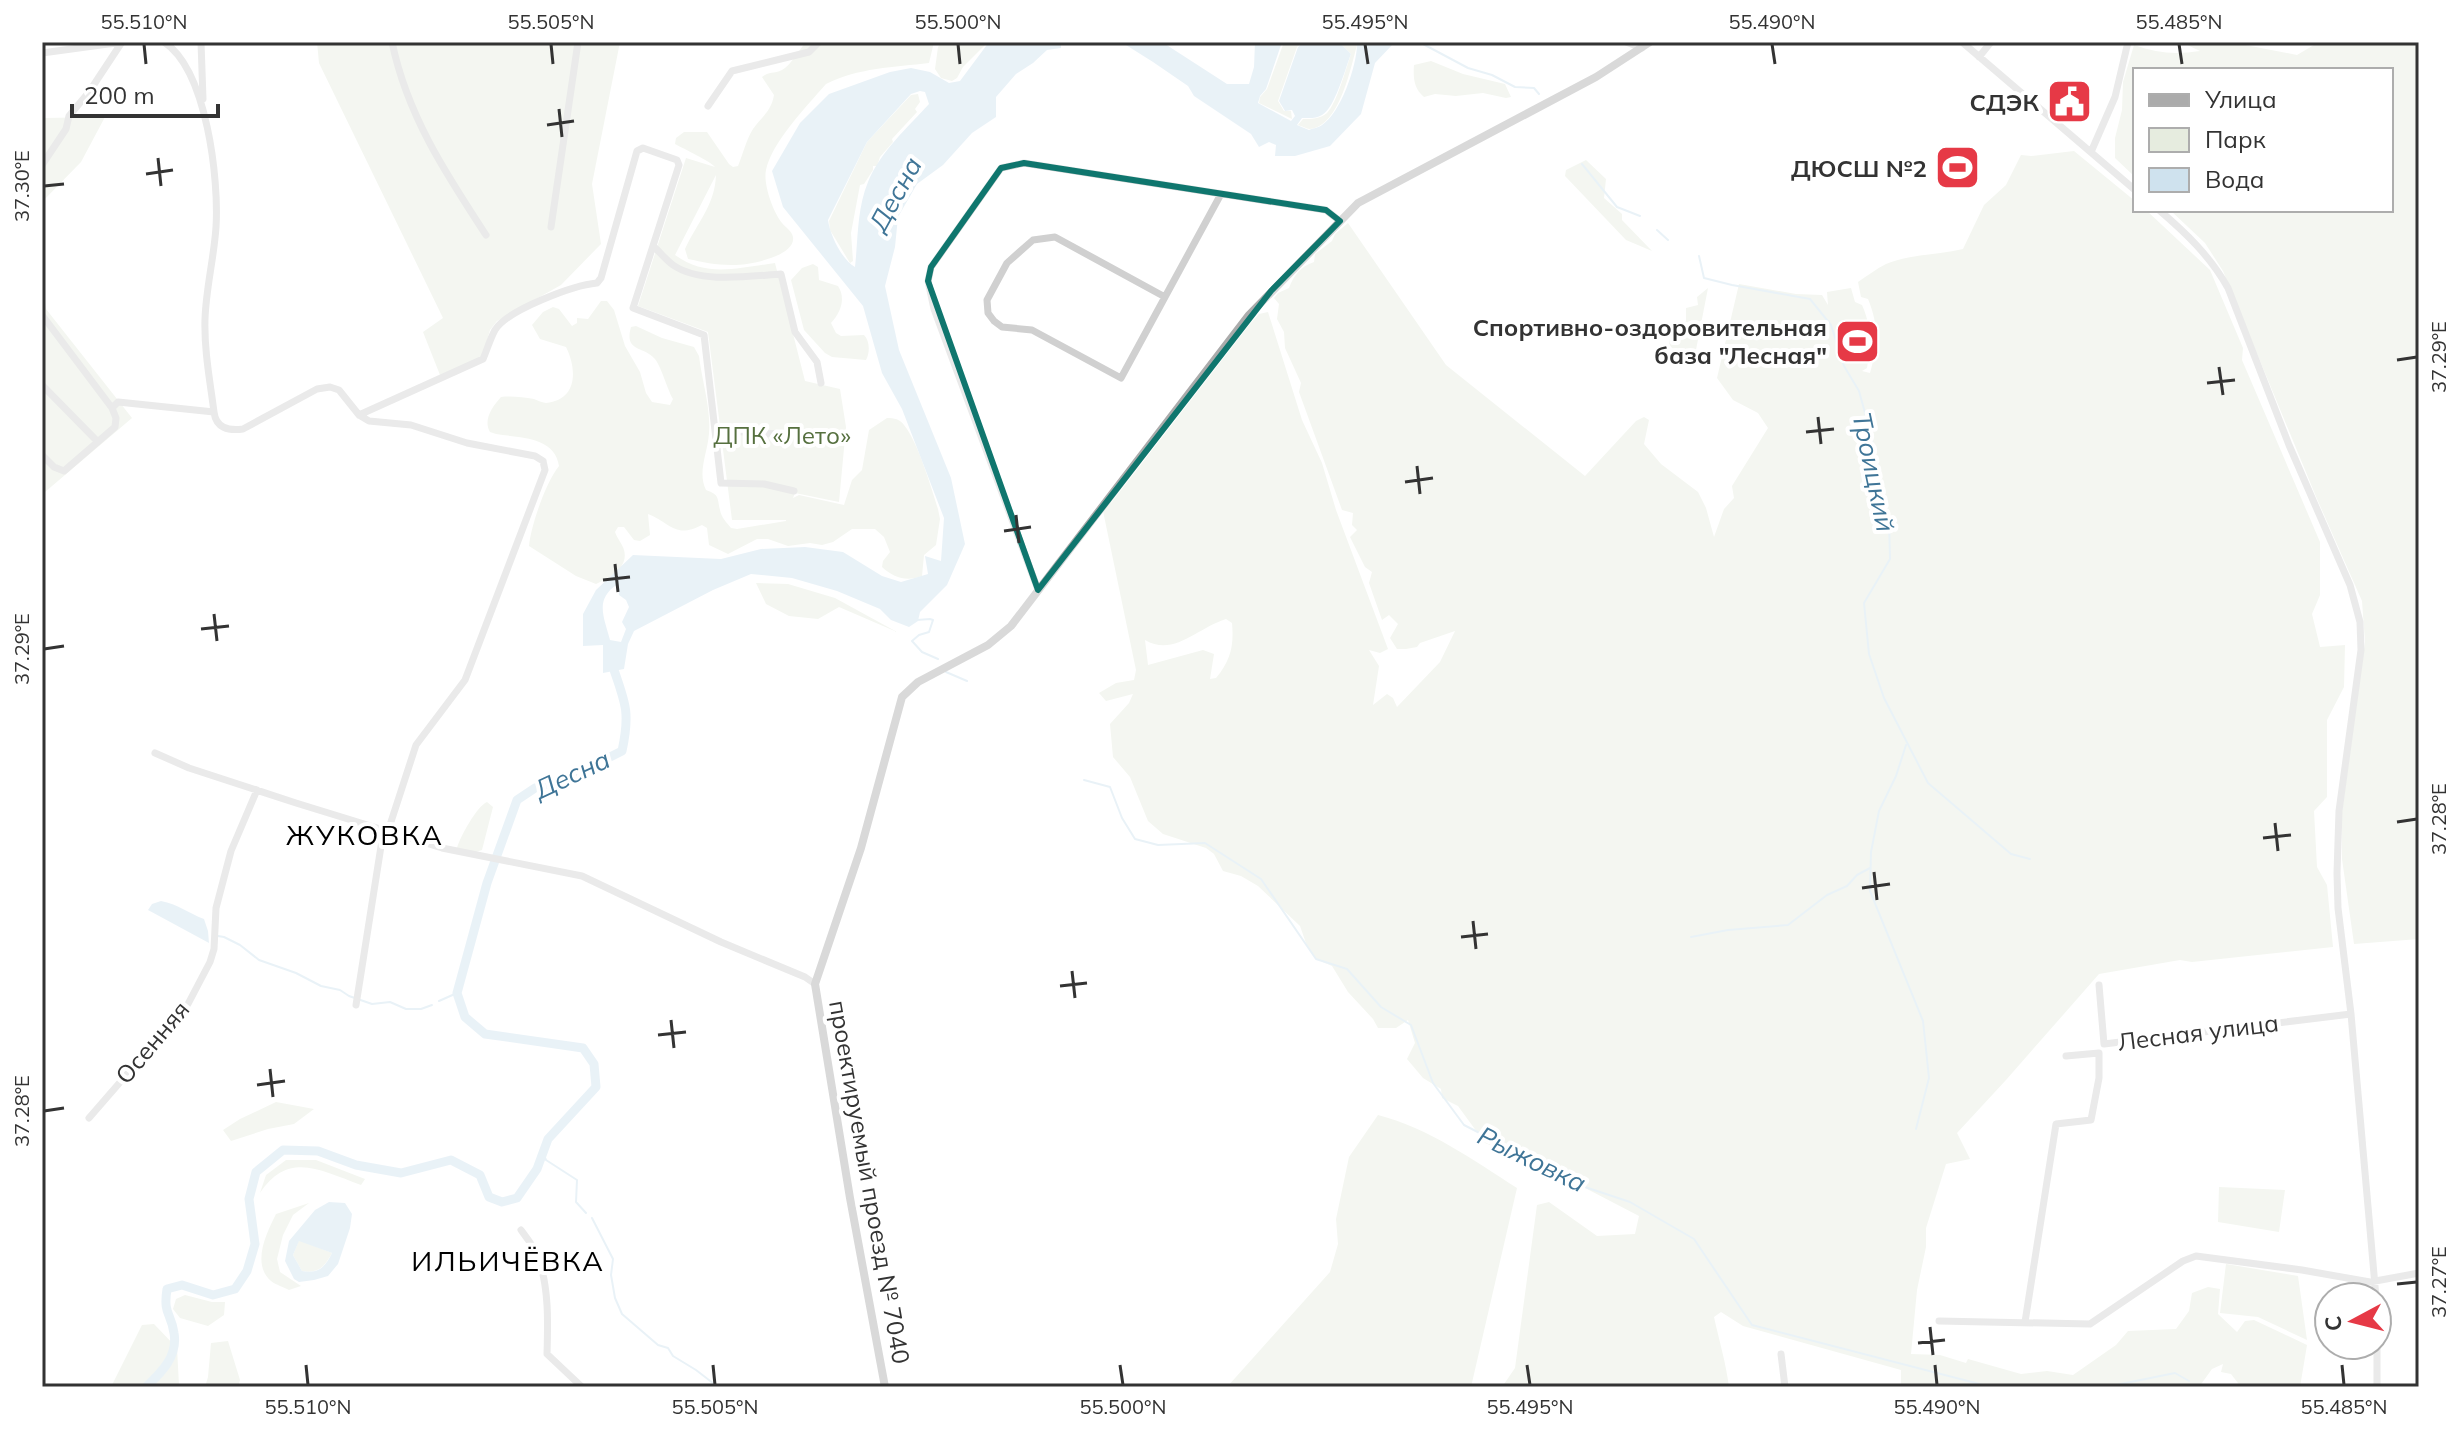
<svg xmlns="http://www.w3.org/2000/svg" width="2461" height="1429" viewBox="0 0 2461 1429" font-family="Mulish,sans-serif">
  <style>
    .green { fill: #e6ecdf; fill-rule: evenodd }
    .water { fill: #cfe2ee; fill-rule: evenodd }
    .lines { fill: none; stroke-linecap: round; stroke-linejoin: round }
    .stream { stroke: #cfe2ee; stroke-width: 2 }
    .river { stroke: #cfe2ee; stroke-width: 9 }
    .minor { stroke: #d0d0d0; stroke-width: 7 }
    .major { stroke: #ababab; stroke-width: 8 }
    .marked { fill: none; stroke: #0f766e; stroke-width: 6; stroke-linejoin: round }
    .ticks { fill: none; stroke: #333; stroke-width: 3 }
    .labels { text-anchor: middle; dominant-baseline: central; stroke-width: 8; stroke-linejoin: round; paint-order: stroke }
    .poi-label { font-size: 24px; font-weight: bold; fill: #333; stroke: #fff; text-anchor: end }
    .park-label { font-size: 24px; fill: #56703f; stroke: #fff }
    .street-label { font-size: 24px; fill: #333; stroke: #fff }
    .water-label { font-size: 26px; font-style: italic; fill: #3f7597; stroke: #fff }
    .quarter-label { font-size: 28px; letter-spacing: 2px; fill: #000; stroke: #fff }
    .neatline { fill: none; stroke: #333; stroke-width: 3 }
    .ticks-label { font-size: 20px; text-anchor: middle; fill: #333 }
  </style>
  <rect width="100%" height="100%" fill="#fff"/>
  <!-- green -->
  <path class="green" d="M317,42H620L592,184L601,244L561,285L497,321L490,330L482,357L440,375L423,332L443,318L319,63Z
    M806,42H934L929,63C895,67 857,68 826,84C807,106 772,142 766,170C763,184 773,212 782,223C785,227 792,231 793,237C796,257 745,266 731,265C716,265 702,262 688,259L685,249C697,223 715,205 716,175L675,255C707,278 737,268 775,263L805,381L840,389L846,427L839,502L795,493L793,498L799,495L844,505L852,480L862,470L869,430L887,418C894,418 900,419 904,425C918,442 931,487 938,509L940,519L936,545L924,555L922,576C907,582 894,578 882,567L883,561L890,552L884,537L875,529H852L833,542L822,545L810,543L788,546L768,539H757L728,554L709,545L707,528L702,525C675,539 671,523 648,514L650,535L640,541L634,540L624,527H618L615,532C617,538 623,545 624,550C629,568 609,578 596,584L576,576L529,546C531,525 546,482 559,466C555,436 519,438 496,434L490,432C483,420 492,407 501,397C511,396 523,397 534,399C536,400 544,403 546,403C578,400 577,369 566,347L540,339L532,325L543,312L553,307L559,309L572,326L577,323V318L588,319L601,301H607L614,310L625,346L640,372L646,393L652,402L670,405L673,399C667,389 661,365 654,358C643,346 624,352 631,327L636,326L662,338L694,347L699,356C702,381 711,408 709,433C708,452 697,472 706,490C720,495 717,498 720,510C721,517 727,523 731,528L737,529L786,521V520H732L708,332L638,306L686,158L715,167C710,161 684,149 675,144L676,138L684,132H707L729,164L733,167L738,166C743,154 746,140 753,129C762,116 771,112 774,95L762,77C769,71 774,74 782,70C791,65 799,50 806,42Z
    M942,42H988L963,67L957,78L952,81L941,78L935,69L938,47Z
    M1284,42H1302L1297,47L1278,101L1284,111H1291L1292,119L1259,103L1260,97L1267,89Z
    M1339,42H1356L1357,45C1351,67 1339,128 1309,129C1308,129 1299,125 1298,125L1303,119C1311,119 1320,119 1327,113C1337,103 1346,68 1351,54Z
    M2181,42H2230L2297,55L2319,42H2419V939L2354,944L2342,859V812L2365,642L2362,601L2317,499L2223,271L2205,243L2170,210H2391V70H2135V177L2115,158V138L2122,110L2123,82L2134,45C2157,53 2175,55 2200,51Z
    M1431,61L1463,74L1505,84L1511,97L1506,98L1483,93L1456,96L1435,94L1424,97C1414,89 1413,78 1414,65Z
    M918,94L920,102L915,109L917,112L892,139L893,142L880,157L877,166H873V170L864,184L860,185L851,233L853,261L850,263L830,230L829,221L867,142L911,95Z
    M105,117L81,162L42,202V121L44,118Z
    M2074,151L2135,201V210H2146L2210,270L2243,348L2242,360L2320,542V595L2312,614L2320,647L2345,645L2344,687L2327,720V797L2314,811L2317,867L2327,885L2333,947L2192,962L2180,960L2099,974L2006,1080L1957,1133L1970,1159L1946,1164L1926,1228V1247L1917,1290L1911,1354L1940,1355L1966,1363L1968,1359L2021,1374L2047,1371L2073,1375L2116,1345L2128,1331L2176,1329L2189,1311L2192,1293L2208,1287L2220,1289L2218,1314L2237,1332L2245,1321L2254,1320L2307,1345L2300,1387H2241L2231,1374L2221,1372L2223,1364L2212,1369L2199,1387H1901V1370L1743,1326L1721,1312L1714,1317C1719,1340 1726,1363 1729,1387H1502L1515,1368L1537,1205L1549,1202L1597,1236L1635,1234L1639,1216L1539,1164L1485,1143L1458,1106L1442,1098L1441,1089L1423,1078L1407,1059L1415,1043L1408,1020L1396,1028H1378L1373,1019L1348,992L1332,966L1316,959L1307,946L1300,926L1258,886L1241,876L1223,871L1214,854L1206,848L1163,834L1148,821L1130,777L1113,757L1110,724L1129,703L1133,694L1106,701L1099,693L1116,683L1134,680L1136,670L1103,511L1105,506L1111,503L1250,324L1259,314L1268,312L1302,420L1322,463L1336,510L1388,649L1380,653L1369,650L1379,666L1373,705L1387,694L1393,698L1397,707L1440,662L1455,631L1420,643L1417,647L1406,649H1397L1390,638L1398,624L1389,615L1382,620L1369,583L1372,572L1365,567L1350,537L1357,530L1352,525L1353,513L1342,510L1299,392L1301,383L1285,348L1284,332L1277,319L1279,304L1274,298L1278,293L1289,288C1294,275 1300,267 1314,262L1315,254L1332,241L1335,234L1348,223L1446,365L1585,476L1636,421L1644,417L1649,420L1644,444L1661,464L1698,492L1706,508L1714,537L1724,509L1734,498L1732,486L1768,428L1758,413L1733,400L1717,378L1739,284L1796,294L1822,295L1828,305L1827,292L1851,288L1855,302L1862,305C1872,328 1871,344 1867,368L1862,371L1870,373C1878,345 1879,326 1868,299L1861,297L1858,282C1867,276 1876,269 1886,264C1910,254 1938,255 1963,249L1984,205L2006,185L2021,155L2031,156ZM1226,619L1232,623C1234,645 1231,660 1216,678L1210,679L1214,654L1203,650L1148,665L1145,640C1174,657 1197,628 1226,619Z
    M1586,160L1606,179L1604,198L1622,214V220L1652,251L1626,240L1565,176L1566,170Z
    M813,264L818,267L819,280L838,286C846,298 841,312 831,323L836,333L841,336L864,335C870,341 870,353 866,360L832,357L825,353L804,330L791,280L802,268Z
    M42,283L46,309L132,418L45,492L42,490Z
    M1708,288L1695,355L1683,358L1669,345L1671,327L1686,321V308L1698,305L1697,297Z
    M756,583L788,584L835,598L897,632L839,607L818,619L789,616L766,604Z
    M487,802L493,807L482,850L476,852L457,848C460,837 477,806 487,802Z
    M276,1102L314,1109L294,1124L268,1129L231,1141L223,1130L240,1119Z
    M1378,1115C1429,1128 1473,1160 1517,1188L1471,1387H1227L1330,1272L1338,1244L1336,1219L1349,1157Z
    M286,1160H316L365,1179L361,1185C321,1171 289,1150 260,1193L266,1175Z
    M2219,1187L2285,1190L2279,1232L2218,1222Z
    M309,1203L293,1215L283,1235L277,1259L280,1272L301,1286L289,1290C284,1287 276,1285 271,1281C251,1264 267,1232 276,1214Z
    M299,1240L332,1253C325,1266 319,1274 302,1271L293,1255Z
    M2226,1264L2298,1276L2307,1340L2258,1317L2220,1313Z
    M185,1295L212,1302H225L224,1315L208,1326L180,1318L173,1309L176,1299Z
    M154,1324L177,1348L179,1385L178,1387H111L142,1325Z
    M228,1341L240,1380L238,1387H205L208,1377L211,1343Z"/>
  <!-- water -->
  <path class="water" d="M989,42H1061V48L1047,50L1033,63L1016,74L996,97V117L972,133L943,165L917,184L898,217L895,247L885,286L899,350L951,478L965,544L947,585L920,612L918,621L909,627L891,620L880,609L837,591L792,578L751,574L713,590L634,631L628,644L624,669L603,673V645L583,646V614L596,590L633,555L721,559L761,549L805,547L843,552L882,576L901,582L928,574L925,556L941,561L944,518L902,409L882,373L863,306L783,207L772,171L800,123L829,94L890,72L911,68L930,72L949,83L960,81ZM920,91L925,92L929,104C908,127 880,152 868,182C857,208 858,240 855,267C842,260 830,235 828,220L867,142L911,94ZM618,584L619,595L626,600L629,607L622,622L626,629L621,642L610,640C604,617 594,599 618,584Z
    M1086,42H1162L1227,84H1249L1254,67L1255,42H1282L1266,89L1260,96L1258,103L1291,121L1295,116L1292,110L1285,111L1279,101L1298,47L1304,42H1339L1351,54C1345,69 1335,108 1322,115C1316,119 1309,118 1302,118L1297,125L1309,130C1314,128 1318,128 1322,125C1341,113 1358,63 1357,42H1395L1375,63L1361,114L1330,146L1295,156H1275L1276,145L1269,142L1259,147L1251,134L1194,96L1188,86L1153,62L1126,45Z
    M161,901C178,904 188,913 204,919L208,931L209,943L148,910L152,904Z
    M329,1202L345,1203L352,1214L350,1228L338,1264L328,1276L314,1280L299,1282L294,1279L285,1261L289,1241L315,1210ZM299,1241L332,1253C325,1267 319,1274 302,1271L293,1255Z"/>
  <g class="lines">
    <!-- stream -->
    <path class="stream" d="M1410,42L1423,44L1468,68L1492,75L1515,87L1534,88L1539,94
      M1582,164L1617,207L1640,216
      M1657,230L1668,240
      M1699,256L1704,278L1732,285L1810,299L1831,325L1844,366L1859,391L1870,431L1889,521L1890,559L1864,603L1869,654L1884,698L1928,783L2011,854L2030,859
      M917,620L930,619L933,620L929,632L919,635L912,641L922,652L938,659
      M946,672L967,681
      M1906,745L1896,776L1879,811L1871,852L1870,891L1923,1021L1929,1078L1916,1129
      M1084,780L1110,787L1122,818L1135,839L1158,845L1205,843L1261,879L1316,959L1347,969L1381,1007L1411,1025L1433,1083L1464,1125L1585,1187L1630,1202L1694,1239L1752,1325L1991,1387
      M218,936L224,937L240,945L259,960L296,973L321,986L340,990L349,996L372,1004L390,1002L406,1009H421L432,1005
      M1691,937L1728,930L1788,925L1827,895L1847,886L1857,875L1870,868
      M439,1001L457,993
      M543,1153L546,1160L577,1180L576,1202L586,1213
      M592,1218L613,1259L611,1275L615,1298L622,1314L658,1345L668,1348L673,1356L696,1370L718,1387
      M2106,1387L2175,1373L2189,1381"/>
    <!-- river -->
    <path class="river" d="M146,1387C162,1372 178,1356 174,1333C171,1312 163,1315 167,1289L182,1285L213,1295L235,1289L247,1271L255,1244L249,1199L256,1172L283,1150L318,1151L356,1165L401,1173L451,1160L480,1175L489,1197L502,1202L517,1198L537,1169L548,1139L596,1087L594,1064L583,1048L485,1034L465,1017L457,993L487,883L517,800L535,788L568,778L622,751C630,714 626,704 614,670L618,660"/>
    <!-- minor -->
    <path class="minor" d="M164,42C207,70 219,180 216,227C214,258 206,288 205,319C204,350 210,381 214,412C216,428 228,431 243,429L317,389L330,387L339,390L359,415L369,421L411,425L467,443L535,456L543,461
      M201,42L203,99
      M392,42C407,115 446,174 486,235
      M1626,42L1642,48
      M1962,42L2135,190
      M42,53L123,42
      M1979,57L1991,42
      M708,106L732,71L809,52L819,42
      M2091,152L2115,97L2128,42
      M42,165L66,129L69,116L89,92L122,42
      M2159,210C2186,233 2210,256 2228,288L2289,445L2350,585L2360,622L2361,650L2339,811L2337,873L2338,908L2351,1014L2376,1297
      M551,227L578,42
      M1055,237L1165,297L1121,378L1032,330L1002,327L994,321L988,313L987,300L1007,263L1033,240Z
      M654,247C660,252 666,260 673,265C700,284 750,276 781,274L795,332L817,362L821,383
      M1165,297L1221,194
      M42,315L112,408L116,418L115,427L64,471L54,467L42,455
      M42,385L97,441
      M112,408L118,402L214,412
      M359,415L483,359C487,350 490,339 495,330C507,310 574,285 597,283L601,278L637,151L643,148L677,160L679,165L633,308L704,335L721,483L764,484L794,491
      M715,429L763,434L790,433L810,435
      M1038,590L934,309L928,281L931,267L1001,168L1024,163L1326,210L1340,221
      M155,753L189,768L296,803L442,848L582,876L721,942L805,977L815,984
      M2099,985L2104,1044L2351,1014
      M356,1005L382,840L388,831L416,745L465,680L545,470L543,461
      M89,1118L188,1004L210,962L214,949L216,908L231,851L257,790
      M521,1230C527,1238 535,1248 538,1257C549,1287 548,1322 547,1354L582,1387
      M1939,1321L2090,1324L2183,1261L2196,1256L2302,1270L2370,1282L2419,1273
      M2025,1322L2056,1124L2091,1120L2099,1078V1053L2066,1056
      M1781,1354L1785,1387
      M2377,1387V1345"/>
    <!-- major -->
    <path class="major" d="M885,1387L850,1198L815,984L861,848L902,697L918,682L988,645L1011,626L1249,315L1358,203L1596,77L1650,42"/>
  </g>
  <!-- marked area -->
  <path d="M0 0H2461V1429H0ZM1024,163L1326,210L1340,221L1271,291L1038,590L928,281L931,267L1001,168Z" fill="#fff" fill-opacity=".55" fill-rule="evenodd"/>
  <path class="marked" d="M1024,163L1326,210L1340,221L1271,291L1038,590L928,281L931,267L1001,168Z"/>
  <!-- ticks -->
  <path class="ticks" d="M144,44L146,64M551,44L553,64M958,44L960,64M1365,44L1368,64M1772,44L1775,64M2179,44L2182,64M559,109L562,137M547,125L574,121M158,158L161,186M146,174L173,170M44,186L64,184M2397,360L2417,357M2219,367L2223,395M2207,383L2235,380M1818,417L1821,444M1806,432L1834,429M1417,466L1420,494M1405,482L1433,478M1016,515L1019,543M1004,531L1031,527M615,564L618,592M603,580L630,577M214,614L217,641M201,629L229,626M44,649L64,646M2397,822L2417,819M2275,823L2278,851M2263,838L2291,835M1874,872L1877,900M1862,888L1890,884M1473,921L1476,949M1461,937L1488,934M1072,971L1075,998M1060,986L1087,983M671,1020L674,1048M658,1035L686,1032M270,1069L273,1097M257,1085L285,1081M44,1111L64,1108M2397,1284L2417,1282M1930,1327L1933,1355M1918,1343L1945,1340M306,1365L308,1385M713,1365L715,1385M1120,1365L1123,1385M1527,1365L1530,1385M1935,1365L1937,1385M2342,1365L2344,1385"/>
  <!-- icons -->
  <defs>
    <symbol id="civic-square" viewBox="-11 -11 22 22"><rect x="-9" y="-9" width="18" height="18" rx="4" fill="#e63946" stroke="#fff"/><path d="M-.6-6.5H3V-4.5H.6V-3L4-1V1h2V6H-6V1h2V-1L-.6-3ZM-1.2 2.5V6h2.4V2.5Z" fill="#fff"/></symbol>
    <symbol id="stadium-square" viewBox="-11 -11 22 22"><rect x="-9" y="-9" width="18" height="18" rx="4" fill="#e63946" stroke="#fff"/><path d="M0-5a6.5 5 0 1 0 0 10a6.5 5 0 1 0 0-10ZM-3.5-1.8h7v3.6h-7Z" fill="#fff"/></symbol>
  </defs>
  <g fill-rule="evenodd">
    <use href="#civic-square" x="2044" y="76" width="51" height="51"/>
    <use href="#stadium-square" x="1932" y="142" width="51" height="51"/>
    <use href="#stadium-square" x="1832" y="316" width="51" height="51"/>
  </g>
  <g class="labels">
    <!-- poi labels -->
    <g class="poi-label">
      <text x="2039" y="102">СДЭК</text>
      <text x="1927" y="168">ДЮСШ №2</text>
      <text x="1827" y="327">Спортивно-оздоровительная<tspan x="1827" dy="28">база "Лесная"</tspan></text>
    </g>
    <!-- park labels -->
    <g class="park-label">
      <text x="782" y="435">ДПК «Лето»</text>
    </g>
    <!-- street labels -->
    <g class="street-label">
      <text transform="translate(2198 1032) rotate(-7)">Лесная улица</text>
      <text transform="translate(152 1042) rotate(-50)">Осенняя</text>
      <text transform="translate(870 1182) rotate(80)">проектируемый проезд № 7040</text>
    </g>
    <!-- water labels -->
    <g class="water-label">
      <text transform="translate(895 194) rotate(-61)">Десна</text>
      <text transform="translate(1874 472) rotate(78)">Троицкий</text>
      <text transform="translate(572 774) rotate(-25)">Десна</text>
      <text transform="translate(1532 1159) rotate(26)">Рыжовка</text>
    </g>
    <!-- quarter labels -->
    <g class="quarter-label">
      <text x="365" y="834">ЖУКОВКА</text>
      <text x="508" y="1260">ИЛЬИЧЁВКА</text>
    </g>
  </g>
  <!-- border -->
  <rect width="2461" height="1429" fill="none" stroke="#ffffff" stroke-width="88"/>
  <!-- legend -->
  <rect x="2133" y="68" width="260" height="144" fill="#ffffff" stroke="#adadad" stroke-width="2"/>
  <rect x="2149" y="94" width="40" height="12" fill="#ababab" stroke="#adadad" stroke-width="2"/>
  <text x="2205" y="108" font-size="24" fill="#333333">Улица</text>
  <rect x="2149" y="128" width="40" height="24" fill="#e6ecdf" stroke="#adadad" stroke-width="2"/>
  <text x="2205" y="148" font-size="24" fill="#333333">Парк</text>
  <rect x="2149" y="168" width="40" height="24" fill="#cfe2ee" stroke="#adadad" stroke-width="2"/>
  <text x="2205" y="188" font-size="24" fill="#333333">Вода</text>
  <!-- north arrow -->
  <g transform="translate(2353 1321) rotate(263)"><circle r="38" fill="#ffffff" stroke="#adadad" stroke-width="2"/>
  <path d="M0-6L14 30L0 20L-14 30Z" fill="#e63946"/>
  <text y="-12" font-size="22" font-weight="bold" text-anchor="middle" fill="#333333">С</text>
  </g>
  <!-- scale -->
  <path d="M72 104v12h146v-12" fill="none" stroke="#333333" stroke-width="4"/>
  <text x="84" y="104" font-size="24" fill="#333333" stroke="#ffffff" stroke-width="6" paint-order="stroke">200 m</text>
  <rect x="44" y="44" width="2373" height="1341" class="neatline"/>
  <g class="ticks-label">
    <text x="144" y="29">55.510°N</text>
    <text x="551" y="29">55.505°N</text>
    <text x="958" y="29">55.500°N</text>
    <text x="1365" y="29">55.495°N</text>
    <text x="1772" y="29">55.490°N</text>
    <text x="2179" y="29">55.485°N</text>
    <text transform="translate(22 186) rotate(-90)" y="7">37.30°E</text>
    <text transform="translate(2439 357) rotate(-90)" y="7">37.29°E</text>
    <text transform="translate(22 649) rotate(-90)" y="7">37.29°E</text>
    <text transform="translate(2439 819) rotate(-90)" y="7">37.28°E</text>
    <text transform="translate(22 1111) rotate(-90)" y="7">37.28°E</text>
    <text transform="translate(2439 1282) rotate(-90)" y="7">37.27°E</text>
    <text x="308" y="1414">55.510°N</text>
    <text x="715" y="1414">55.505°N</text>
    <text x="1123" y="1414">55.500°N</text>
    <text x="1530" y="1414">55.495°N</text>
    <text x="1937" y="1414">55.490°N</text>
    <text x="2344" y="1414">55.485°N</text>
  </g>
</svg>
